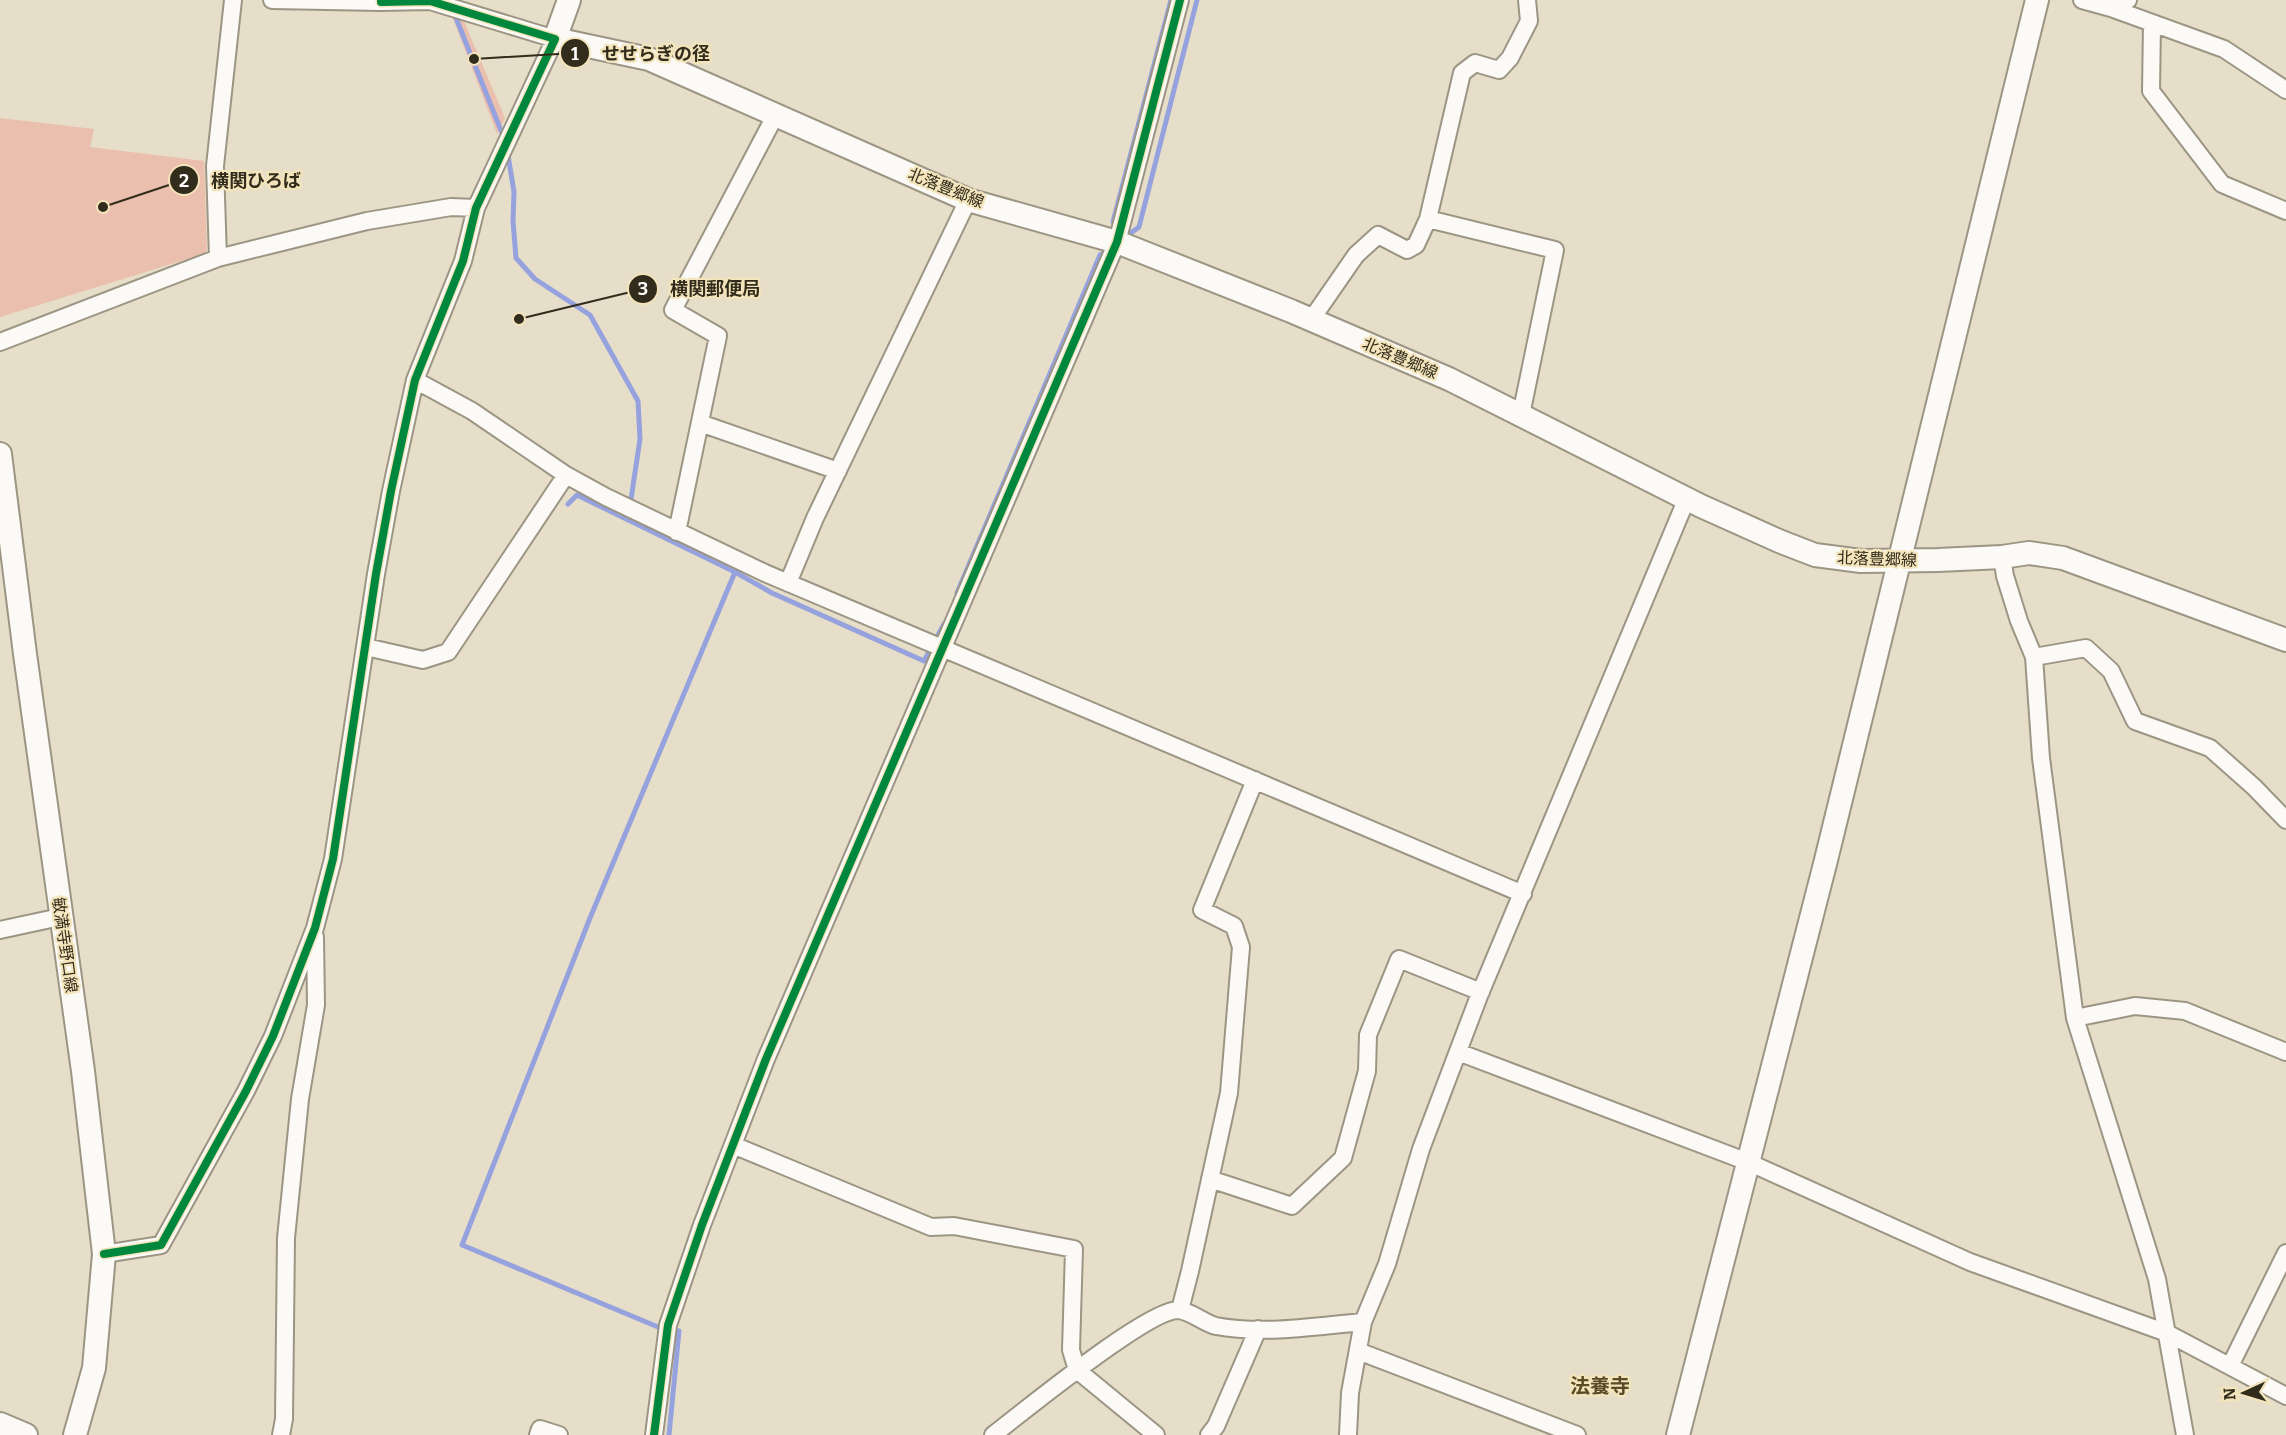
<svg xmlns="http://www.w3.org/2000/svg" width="2286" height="1435" viewBox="0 0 2286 1435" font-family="Bitter,'Noto Sans JP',serif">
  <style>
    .green { fill: #ebbfae }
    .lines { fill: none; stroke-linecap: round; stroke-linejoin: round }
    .stream { stroke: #95a2de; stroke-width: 5 }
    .street-casing { stroke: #9c9584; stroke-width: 20 }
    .secondary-casing { stroke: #9c9584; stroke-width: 26 }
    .street { stroke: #fbfaf7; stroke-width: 16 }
    .secondary { stroke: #fbfaf7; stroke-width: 22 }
    .cycleway-casing { stroke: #f3e4bb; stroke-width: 11 }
    .cycleway { stroke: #00873e; stroke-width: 8 }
    .labels { text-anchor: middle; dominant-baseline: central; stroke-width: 4.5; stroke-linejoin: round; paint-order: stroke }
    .street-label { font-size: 16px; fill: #322c1c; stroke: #f3e4bb }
    .quarter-label { font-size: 20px; font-weight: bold; fill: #594c27; stroke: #f3e4bb }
    .leader { fill: none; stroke: #322c1c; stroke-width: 2 }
    .callout-dot { fill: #322c1c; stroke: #f3e4bb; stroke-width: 2 }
    .mark-label { font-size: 18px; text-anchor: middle; font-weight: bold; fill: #fff }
    .callout-label { font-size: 18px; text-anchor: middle; font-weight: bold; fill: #322c1c; stroke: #f3e4bb; stroke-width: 4.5; stroke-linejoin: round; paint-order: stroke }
  </style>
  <rect width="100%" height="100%" fill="#e6dec8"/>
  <!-- green -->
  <path class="green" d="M446,0H455L505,118L497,134Z
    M0,118L94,129L90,147L204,161L207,253L0,317Z"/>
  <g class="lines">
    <!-- stream -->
    <path class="stream" d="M454,13L504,138
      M507,149L514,192L513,221L516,258L535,279L590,315L638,401L640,439L630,506
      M1113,222L1171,0
      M1124,238L1139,227L1197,0
      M568,504L577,495L735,572L590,918L462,1245L658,1327L679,1331L669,1435
      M735,572L772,593L924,661L944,624
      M957,593L1100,255L1107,251"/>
    <defs>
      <path id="street" d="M272,0L381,2
        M2082,0L2111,8L2128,0
        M2111,8L2224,49L2286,90
        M2152,24L2151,91L2222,184L2286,211
        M218,258L215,166L233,0
        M1311,320L1356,255L1378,235L1407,250L1416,245L1428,219
        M0,342L218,258L367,221L451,207L476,208
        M415,380L472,411L566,475L606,497L765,573L1523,894
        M1521,415L1555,250L1428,219L1462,73L1475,63L1499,70L1510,58L1529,21L1527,0
        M700,423L838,471
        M677,532L718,336L673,310L776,114
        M2002,557L2005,576L2019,621L2034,657L2041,758L2075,1018L2157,1279L2185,1435
        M788,583L815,518L968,200
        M366,647L423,660L448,652L566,475
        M2034,657L2086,648L2111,671L2135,721L2210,748L2254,787L2286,820
        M0,930L60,917
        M2075,1018L2135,1006L2185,1011L2286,1052
        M1458,1052L1748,1162L1970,1262L2167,1333L2286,1396
        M733,1145L931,1227L954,1226L1074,1249L1071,1350L1077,1370L1156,1435
        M1210,1179L1292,1206L1343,1158L1367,1071L1368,1035L1399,959L1481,992
        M104,1254L161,1245L246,1091L273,1036L315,928L333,859L376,574L391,491L415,380L463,261L476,208L555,39L430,1L381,2V0
        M1180,1310L1190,1271L1229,1093L1241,947L1234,926L1202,910L1255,780
        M1358,1351L1577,1435
        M2230,1366L2286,1253
        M281,1435L284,1419L286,1238L300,1099L316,1005L315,937
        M538,1435L540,1429L559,1435
        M654,1435L668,1325L702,1225L766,1059L1117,242L1180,0
        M993,1435C1023,1412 1147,1310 1178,1310C1191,1311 1204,1323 1216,1326C1264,1335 1315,1326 1363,1322
        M1209,1435L1216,1426L1258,1329
        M1348,1435L1350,1393L1363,1322L1387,1264L1421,1149L1479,996L1687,498"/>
      <path id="secondary" d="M569,0L555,39L649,59L968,200L1117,242L1291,311L1449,379L1701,506L1779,541L1815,555L1861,561L1938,560L2002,557L2029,553L2063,558L2286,640
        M0,454L25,654L83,1071L104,1254L94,1368L75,1435
        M0,1424L26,1435
        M1678,1435L1825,864L2037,0"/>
    </defs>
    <!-- street casing -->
    <use href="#street" class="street-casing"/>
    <!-- secondary casing -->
    <use href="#secondary" class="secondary-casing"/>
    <!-- street -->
    <use href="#street" class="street"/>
    <!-- secondary -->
    <use href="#secondary" class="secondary"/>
    <defs>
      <path id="cycleway" d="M104,1254L161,1245L246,1091L273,1036L315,928L333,859L376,574L391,491L415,380L463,261L476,208L555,39L430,1L381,2V0
        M654,1435L668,1325L702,1225L766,1059L1117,242L1180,0"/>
    </defs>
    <!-- cycleway casing -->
    <use href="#cycleway" class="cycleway-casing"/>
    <!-- cycleway -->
    <use href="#cycleway" class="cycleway"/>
  </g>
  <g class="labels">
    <!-- street labels -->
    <g class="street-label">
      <text transform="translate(946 188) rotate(22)">北落豊郷線</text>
      <text transform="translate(1400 358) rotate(23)">北落豊郷線</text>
      <text transform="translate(1877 559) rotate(2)">北落豊郷線</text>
      <text transform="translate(65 945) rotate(82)">敏満寺野口線</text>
    </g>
    <!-- quarter labels -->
    <g class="quarter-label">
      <text x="1600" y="1386">法養寺</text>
    </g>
  </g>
  <!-- callouts -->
  <path class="leader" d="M474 59L575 53M103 207L184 180M519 319L643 289"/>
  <g class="callout-dot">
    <circle cx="474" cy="59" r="6"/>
    <circle cx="103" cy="207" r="6"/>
    <circle cx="519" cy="319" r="6"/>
    <circle cx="575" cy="53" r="15"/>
    <circle cx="184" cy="180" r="15"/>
    <circle cx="643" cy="289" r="15"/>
  </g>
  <g class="mark-label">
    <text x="575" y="60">1</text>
    <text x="184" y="187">2</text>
    <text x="643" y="295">3</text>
  </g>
  <g class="callout-label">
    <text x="656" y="60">せせらぎの径</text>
    <text x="256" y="187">横関ひろば</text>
    <text x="715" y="295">横関郵便局</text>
  </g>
  <!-- north arrow -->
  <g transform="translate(2244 1393) rotate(266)" stroke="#f3e4bb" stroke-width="4.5" paint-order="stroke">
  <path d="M0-4.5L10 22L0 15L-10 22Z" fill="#322c1c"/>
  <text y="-9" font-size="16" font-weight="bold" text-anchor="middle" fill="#322c1c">N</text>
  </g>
</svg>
